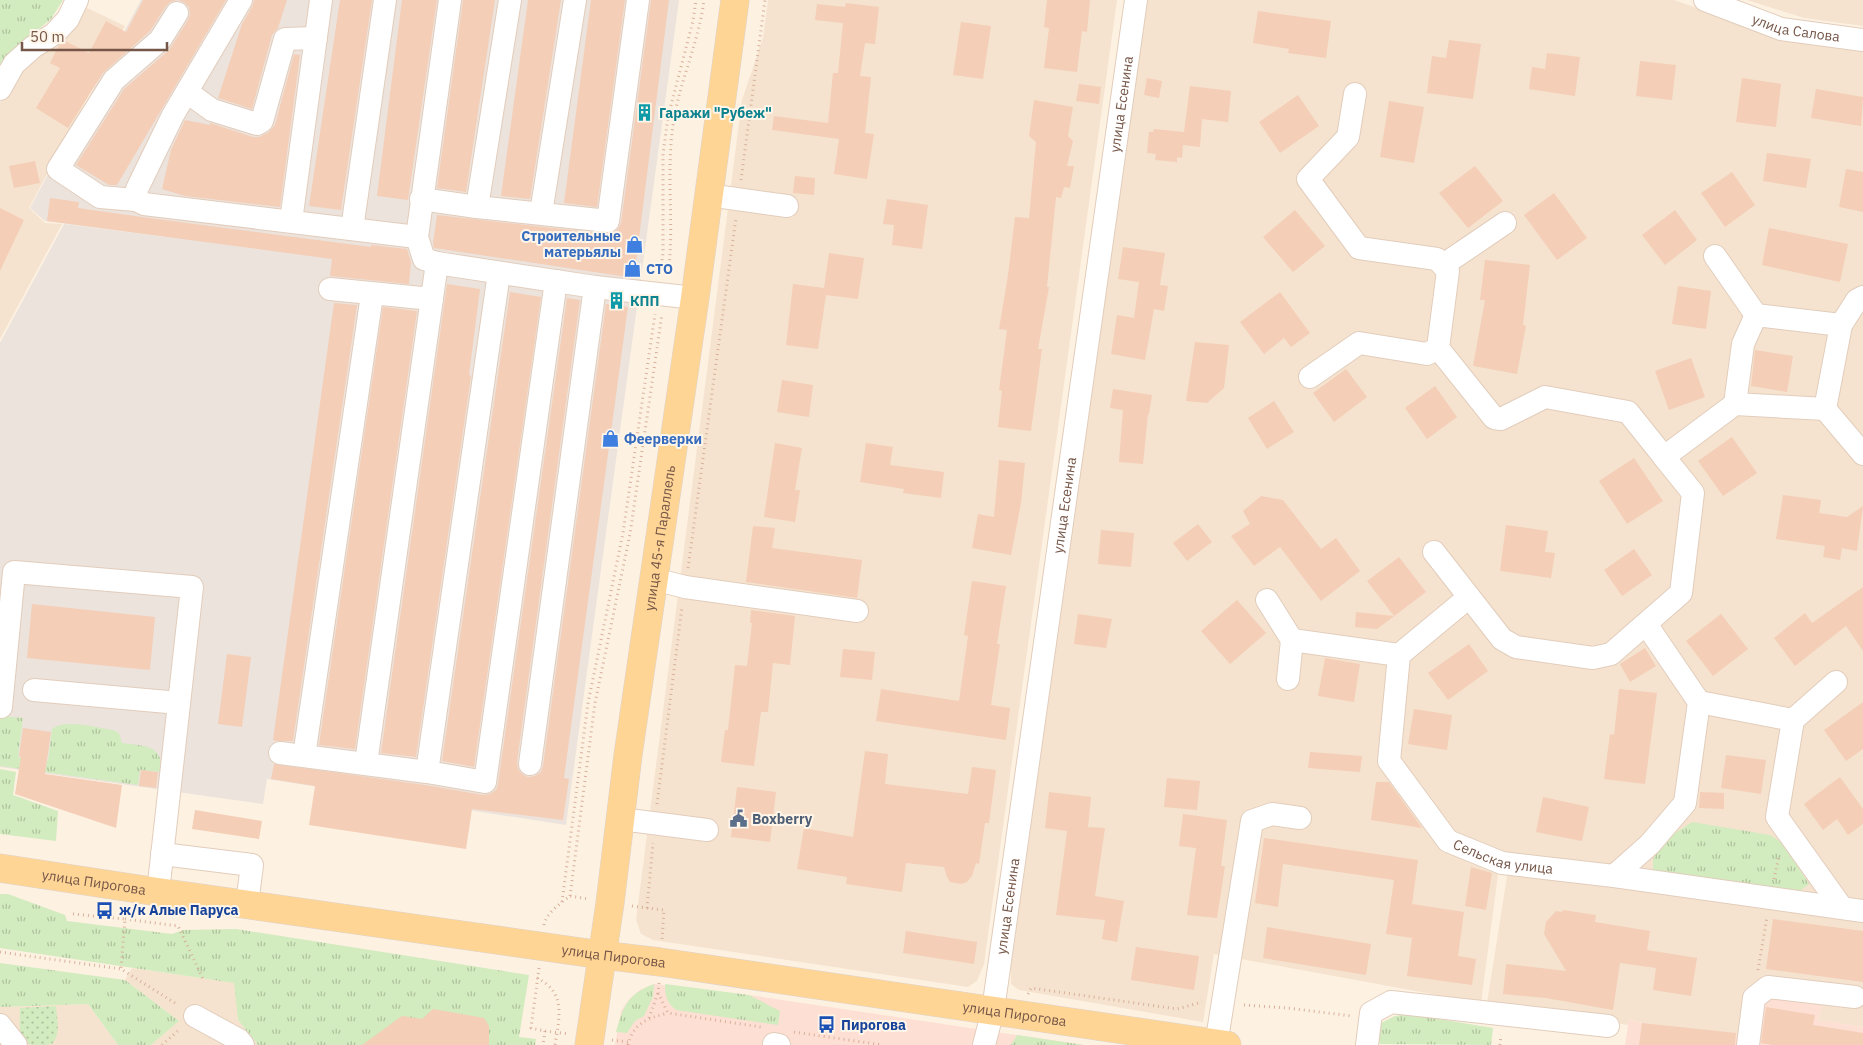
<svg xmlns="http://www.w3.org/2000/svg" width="1863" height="1045" viewBox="0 0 1863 1045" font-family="'IBM Plex Sans',sans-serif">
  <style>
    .residential { fill: #f5e3cf }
    .commercial { fill: #fedfd4 }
    .industrial { fill: #ece3dc }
    .grass { fill: url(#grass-tufts) }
    .park { fill: url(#park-dots) }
    .building { fill: #f4ceb7 }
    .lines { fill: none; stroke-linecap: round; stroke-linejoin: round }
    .minor-casing { stroke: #e2cdbc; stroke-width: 24 }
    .major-casing { stroke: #dbd3cf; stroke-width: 29 }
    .path { stroke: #d8b19b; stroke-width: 3; stroke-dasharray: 1 4; stroke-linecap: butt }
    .minor { stroke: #fff; stroke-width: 22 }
    .major { stroke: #ffd596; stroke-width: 28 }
    .labels { text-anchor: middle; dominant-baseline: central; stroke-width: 4; stroke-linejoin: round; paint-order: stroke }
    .street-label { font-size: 14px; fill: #755647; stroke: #fff5e8 }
    .culture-label { font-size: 14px; font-weight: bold; fill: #0d838f; stroke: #fff5e8; text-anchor: start }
    .shop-label { font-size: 14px; font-weight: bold; fill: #366cbe; stroke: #fff5e8; text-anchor: start }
    .service-label { font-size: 14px; font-weight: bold; fill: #4e5e75; stroke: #fff5e8; text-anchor: start }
    .transit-label { font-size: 14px; font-weight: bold; fill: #164399; stroke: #fff5e8; text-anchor: start }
  </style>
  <defs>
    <pattern id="grass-tufts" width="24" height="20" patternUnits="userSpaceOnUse" patternTransform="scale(1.25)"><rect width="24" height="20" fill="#d2ebbf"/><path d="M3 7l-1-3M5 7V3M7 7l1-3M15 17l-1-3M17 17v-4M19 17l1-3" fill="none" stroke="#afc19d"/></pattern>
    <pattern id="park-dots" width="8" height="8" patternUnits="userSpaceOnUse" patternTransform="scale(1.25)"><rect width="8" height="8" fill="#d2ebbf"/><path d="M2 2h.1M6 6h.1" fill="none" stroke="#afc19d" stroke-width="1.8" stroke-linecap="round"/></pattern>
  </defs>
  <rect width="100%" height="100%" fill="#fdf1e1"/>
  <!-- residential -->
  <path class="residential" d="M768,0H1117L984,964L977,981L968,987L653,940L641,934L636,920L742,100L763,38Z
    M1142,0H1674L1784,39L1863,52V901L1501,852L1481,1003L1214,954L1203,1022L1019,990L1011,984V957Z
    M1747,0H1863V26L1804,18Z
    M83,6L125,26L29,208L45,223L62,224L0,339V103L17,73Z
    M1508,870L1863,920V1027L1818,1020L1822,1004L1744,1035L1642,1023L1630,1019L1628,1025L1487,1003Z
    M132,968L235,983L238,1020L258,1045H151L179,1021L125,980Z
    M88,1004L118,1045H0V1007Z"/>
  <!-- commercial -->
  <path class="commercial" d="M654,984L749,995L1084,1045H615L621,1011L630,998L640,990Z
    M1750,994L1822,1004L1818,1020L1863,1027V1045H1625L1629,1019L1642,1023L1743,1035Z"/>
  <!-- industrial -->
  <path class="industrial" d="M141,0H679L566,825L267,779L263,804L0,767V343L64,224L190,240L45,221L30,208Z"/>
  <!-- grass -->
  <path class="grass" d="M0,0H63L51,19L11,52L0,68Z
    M0,716L23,718L18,757L48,761L52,729C66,718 97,728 113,730L119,733L122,743C143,746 164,744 161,772L140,770L138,785L0,766Z
    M0,769L16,772L13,795L58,811L56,841L0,834Z
    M1692,822L1770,835L1783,843L1809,884L1797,893L1653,871V859L1669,837Z
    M0,894H8L65,915L67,921L172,934L183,930L236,929L529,975L519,1037L536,1039L535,1045H258L238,1020L234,983L0,948Z
    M0,963L125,980L179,1021L151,1045H118L88,1004L0,1007Z
    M654,984L653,997L644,1016L635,1021L627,1033L616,1032C623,1006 628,994 654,984Z
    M665,984L749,995L780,1011L778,1025L676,1010C667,1003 665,996 665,984Z
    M1409,1014L1493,1028L1491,1045L1380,1044L1378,1037L1379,1024L1395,1016Z
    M1017,1035L1084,1045H1011Z"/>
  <!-- park -->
  <path class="park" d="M56,1006C57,1020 61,1033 52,1044C46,1045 41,1045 35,1045C16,1045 20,1021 20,1008Z"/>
  <!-- building -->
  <path class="building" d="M143,0H177L170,2L166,6L150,31L103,73L68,128L36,108L60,68L50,63L58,47L65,41L89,53L106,21L126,32Z
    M178,0H226L117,185H109L76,165L124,89L169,50L188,20L190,14L189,7L184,2Z
    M254,0H287L278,28L272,35L252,109L218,98L242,24L252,7Z
    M340,0H372L341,210L309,206Z
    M402,0H437L408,200L377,196Z
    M463,0H495L466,192L437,188Z
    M528,0H561L530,199L501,196Z
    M591,0H625L597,207L564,203Z
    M651,0H669L634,278L434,248L433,243L437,215L607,234L613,233L618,229L621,223Z
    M1047,0H1090L1087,32L1082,31L1077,72L1044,68L1049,28L1044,27Z
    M846,3L879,7L875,44L865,43L860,76L871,77L865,133L874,134L867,179L834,174L839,139L772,130L774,116L828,123L833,73H838L843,23L815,20L817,4L845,7Z
    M1258,11L1331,21L1326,58L1288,53L1289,49L1253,43Z
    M961,22L991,26L983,79L953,75Z
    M1449,40L1481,44L1473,99L1427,93L1432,56L1446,58Z
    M1547,53L1580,57L1575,96L1529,89L1532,67L1545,69Z
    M294,54L300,55L280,207L185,196L162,189L171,150L185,120L210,125V123L253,137H259L269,132L275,125Z
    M1640,61L1676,65L1672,100L1636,96Z
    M1147,78L1162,81L1159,98L1144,95Z
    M1742,78L1781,84L1776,127L1736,122Z
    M1079,84L1101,87L1099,104L1076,101Z
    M1190,86L1231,91L1228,122L1202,119L1200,147L1183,145L1182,158L1177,157V162L1155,160L1156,154L1147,153L1149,132H1153L1154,129L1184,132Z
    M1816,89L1863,97L1861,126L1811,118Z
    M1298,95L1319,126L1280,153L1259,122Z
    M1034,100L1073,107L1068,136L1073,141L1067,166H1074L1070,188L1064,187L1061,198L1056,197L1047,287H1049L1038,349H1042L1031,431L998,427L1002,391L999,390L1007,330L999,329L1008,275L1015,217L1029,218L1036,142L1029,136Z
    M1389,101L1424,107L1414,163L1380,157Z
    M1767,153L1811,159L1806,188L1763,181Z
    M35,161L40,183L14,188L9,166Z
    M1475,166L1503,201L1468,228L1439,193Z
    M1846,169L1863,172V212L1839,207Z
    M1732,172L1755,205L1725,227L1701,193Z
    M795,176L815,178L814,195L793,193Z
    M1554,193L1587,238L1557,260L1524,215Z
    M50,198L79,202L78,208L142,217L371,247V245L407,249L411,262L409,284L330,276L332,259L47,221Z
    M887,199L928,205L922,249L892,245L894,225L883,224Z
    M0,208L24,220L0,271Z
    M1295,210L1325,246L1293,272L1263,237Z
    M1675,210L1697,240L1665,265L1642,235Z
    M1769,228L1848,244L1840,282L1762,265Z
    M1123,247L1165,253L1160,285L1168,286L1164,311L1154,309L1145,360L1111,354L1117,315L1134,318L1139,282L1118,279Z
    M829,253L864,258L858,299L826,295L818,349L786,345L793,284L824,288Z
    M1485,260L1530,265L1523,325L1526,326L1517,374L1473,366L1485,300H1480Z
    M447,284L480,289L469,375L471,376L416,757L381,753Z
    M1678,286L1711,291L1706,329L1672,324Z
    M510,292L541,297L474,767L442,761Z
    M1280,292L1310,333L1291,347L1284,338L1264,354L1240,322Z
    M567,298L580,300L517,762L518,769L522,774L528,777L535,776L541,772L543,766L606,304L628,307L564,778L569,779L563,820L472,809L466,849L309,825L315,786L271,779L274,764L425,785L483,795L490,794L496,790L498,784Z
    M334,303L357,305L293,741H277L273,740Z
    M383,307L417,311L355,749L319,745Z
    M1195,342L1229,345L1224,388L1207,403L1186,401Z
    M1755,350L1793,356L1787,392L1751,386Z
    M1691,358L1705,397L1669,410L1655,371Z
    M1346,369L1367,397L1334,422L1313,393Z
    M782,380L813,385L809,417L777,412Z
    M1435,386L1457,417L1427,439L1405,408Z
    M1113,389L1152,395L1149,414H1148L1143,464L1119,462L1123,410L1110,408Z
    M1274,401L1294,432L1267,449L1248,418Z
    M1732,437L1757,473L1723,496L1698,461Z
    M775,443L802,448L795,490H800L795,522L764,517Z
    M866,443L893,447L890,465L944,472L941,498L903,493L904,489L860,482Z
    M1634,458L1663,501L1627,524L1599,481Z
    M999,460L1025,463L1021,503L1011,555L972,548L978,514L994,517Z
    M1783,495L1821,500L1819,513L1847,517L1863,506L1857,551L1842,548L1840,560L1823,557L1825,546L1776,539Z
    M1261,496L1283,500L1321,549L1336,538L1360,571L1321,601L1280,547L1254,566L1231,536L1250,524L1243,511Z
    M1198,524L1212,542L1187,561L1173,543Z
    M1506,525L1548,531L1545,552L1555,553L1551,578L1500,571Z
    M753,526L775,528L772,548L862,560L857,598L746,582Z
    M1101,530L1134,533L1131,567L1098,564Z
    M1634,549L1652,575L1622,596L1604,570Z
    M1399,557L1426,592L1377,629L1355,627L1356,612L1394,616L1367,581Z
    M972,581L1006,586L997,644H1000L991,705L1010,708L1006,740L876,721L881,689L959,701L968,636L964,635Z
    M1863,587V651L1846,626L1795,666L1774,638L1805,613L1812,623Z
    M1237,600L1266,633L1230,664L1201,631Z
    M32,604L155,617L150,670L27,658Z
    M751,610L795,616L790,665L773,663L768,712H761L754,766L721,762L725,730H728L735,665L747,666L752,623H750Z
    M1078,614L1112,619L1106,648L1074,644Z
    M1721,614L1748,649L1713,676L1686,641Z
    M1469,644L1488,671L1448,700L1428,673Z
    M1645,648L1656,666L1630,682L1620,664Z
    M843,649L875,652L872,680L840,677Z
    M227,654L251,657L242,727L218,724Z
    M1325,658L1360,664L1354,702L1318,696Z
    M1619,689L1657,693L1645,784L1604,779L1610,734L1614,735Z
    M1863,702V749L1846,761L1824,730Z
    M1414,709L1452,715L1447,750L1408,744Z
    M23,728L51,732L45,774L122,785L116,828L15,794L21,757L19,756Z
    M865,751L888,754L885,784L968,794L972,767L996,770L989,823H985L979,864L976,863L972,876L967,882L961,884L950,882L947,877L944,867L906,863L902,892L846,884L847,877L797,869L804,828L853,837Z
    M1310,752L1362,756L1360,772L1308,768Z
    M1726,755L1766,760L1761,794L1721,788Z
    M141,770L158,772L156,788L139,786Z
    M1840,777L1863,809V824L1848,835L1837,819L1823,830L1804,804Z
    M1167,778L1200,781L1197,810L1164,807Z
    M1376,782H1389L1422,828L1371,820Z
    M737,787L776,792L770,842L731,837Z
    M1049,792L1091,797L1088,827L1105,828L1095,896L1124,901L1117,942L1102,939L1105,920L1056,915L1067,831L1045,828Z
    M1700,792L1724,793V809L1699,808Z
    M1543,797L1589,807L1582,841L1536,832Z
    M195,810L262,821L259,839L192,829Z
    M1183,814L1227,820L1221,866H1225L1217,918L1187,915L1196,848L1179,846Z
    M1264,838L1418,860L1412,904L1464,912L1458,956L1476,959L1472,985L1407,976L1412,938L1386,934L1394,880L1283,864L1278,907L1255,903Z
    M1471,867L1492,873L1486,910L1465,906Z
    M1563,910L1596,915L1595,922L1650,931L1647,950L1697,958L1691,996L1653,990L1656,968L1620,963L1613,1010L1546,998L1503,994L1506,964L1566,971L1544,934L1546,922L1556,911L1562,912Z
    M1773,919L1863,931V982L1766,969Z
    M1267,927L1371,944L1366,975L1263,958Z
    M906,931L977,942L974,964L903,953Z
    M1136,947L1199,956L1194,990L1131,980Z
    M1766,1007L1815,1015L1813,1025L1863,1033V1045H1773L1761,1043Z
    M433,1009L484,1018L489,1026V1045H362L402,1016L422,1019Z
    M1642,1023L1736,1033L1735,1045H1639Z"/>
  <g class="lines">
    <defs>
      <g id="minor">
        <path d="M450,0L417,237L424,259L437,263L595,287L695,298"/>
        <path id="s1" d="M1705,0L1781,29L1863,40"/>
        <path d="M177,13L160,40L114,80L58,169L100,197L136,200L144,204L417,237"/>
        <path d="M0,89L14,64L33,47L54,34L68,19L77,0"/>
        <path d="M187,92L212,110L257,124L262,121L285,39L316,38"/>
        <path d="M1355,94L1348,137L1308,179L1359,248L1437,259L1448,271L1438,348L1494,418L1501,419L1545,397L1628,412L1664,457L1735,404L1825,409"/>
        <path d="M708,195L787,206"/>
        <path d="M421,199L477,207L608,221L638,0"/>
        <path d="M136,200L137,189L173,115L241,0"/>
        <path d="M477,207L510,0"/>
        <path d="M541,213L575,0"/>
        <path d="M291,221L321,0"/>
        <path d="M352,229L385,0"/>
        <path d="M1715,256L1756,315L1841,325"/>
        <path d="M1443,265L1505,223"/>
        <path d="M330,289L432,299"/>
        <path d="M1863,297L1857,300L1841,325L1825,409L1863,454"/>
        <path d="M1310,377L1359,343L1427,354L1438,348"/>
        <path d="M1735,404L1743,344L1756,315"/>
        <path d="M1434,552L1502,639L1516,647L1593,658L1611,654L1681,593L1693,493L1664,457"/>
        <path d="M654,579L685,587L857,611"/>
        <path d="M1267,600L1292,640L1399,655L1469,597"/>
        <path id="s2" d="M1399,655L1389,761L1448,841L1502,863L1614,876L1863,911"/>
        <path d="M1288,679L1292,640"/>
        <path d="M34,690L179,703"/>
        <path d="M1699,702L1793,720L1777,817L1842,908"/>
        <path d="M1,707L14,572L192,587L158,892"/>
        <path d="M1793,720L1836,682"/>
        <path d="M280,753L427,772L485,782L556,281"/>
        <path d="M304,756L372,295"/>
        <path d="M366,763L437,263"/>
        <path d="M530,764L595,287"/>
        <path d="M427,772L499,273"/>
        <path d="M621,819L707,830"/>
        <path d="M162,854L252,865L247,904"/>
        <path d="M1614,876L1650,844L1685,803L1699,702L1646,624"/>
        <path d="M195,1016L239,1040L243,1045"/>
        <path d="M0,1025L16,1045"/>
        <path d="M774,1044L779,1045"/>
        <path id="s3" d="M984,1045L993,1010L1136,0"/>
        <path d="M1216,1045L1252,821L1272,814L1300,818"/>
        <path d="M1367,1045L1371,1013L1391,1002L1608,1026"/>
        <path d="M1748,1045L1754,998L1768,987L1855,997"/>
      </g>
      <g id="major">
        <path id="s4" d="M0,868L158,892L602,955L660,962L1227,1045"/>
        <path id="s5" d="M589,1045L610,903L628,755L695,298L735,0"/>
      </g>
    </defs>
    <!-- minor casing -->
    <use href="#minor" class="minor-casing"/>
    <!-- major casing -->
    <use href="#major" class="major-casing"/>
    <!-- path -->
    <path class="path" d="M741,180L765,0
      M660,275L663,253V154L668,117L693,21L696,0
      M668,275C675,223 665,170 674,119C681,78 699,41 704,0
      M688,568L736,218
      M657,804L682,607
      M1774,879L1779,856
      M570,896L595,703L630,534L662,314
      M562,902L588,703L623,533L655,314
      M632,906L647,908L653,843
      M647,908L664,910L662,940
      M73,914L125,919L121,969
      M125,919L178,926L204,981
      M544,925C546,913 561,903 570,896L589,899
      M0,952L121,969L178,1005
      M539,968L531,1028L545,1031L543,1045
      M1758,970L1767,917
      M537,978C567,993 559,1018 555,1045
      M659,983L658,993L668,1013L761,1027
      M1028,994L1031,988L1177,1009L1202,1002
      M1244,1005L1287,1008L1352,1016
      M649,1018L658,993
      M545,1031L569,1034
      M794,1032L883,1045
      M612,1040L628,1042
      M162,1045L180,1029
      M628,1045C633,1023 648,1018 668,1013
      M1500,1045L1501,1035"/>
    <!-- minor -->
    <use href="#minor" class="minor"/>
    <!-- major -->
    <use href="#major" class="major"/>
  </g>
  <!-- icons -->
  <defs>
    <symbol id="building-bare" viewBox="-9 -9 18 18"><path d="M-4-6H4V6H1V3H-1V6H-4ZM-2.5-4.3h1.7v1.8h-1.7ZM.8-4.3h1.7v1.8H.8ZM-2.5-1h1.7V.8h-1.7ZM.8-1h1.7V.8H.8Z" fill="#0f9aa8" stroke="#fff5e8" stroke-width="2.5" paint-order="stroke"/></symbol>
    <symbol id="shop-bare" viewBox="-9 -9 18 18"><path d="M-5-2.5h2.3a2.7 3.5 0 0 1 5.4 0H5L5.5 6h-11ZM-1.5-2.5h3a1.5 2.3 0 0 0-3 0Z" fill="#3f7fe0" stroke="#fff5e8" stroke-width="2.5" paint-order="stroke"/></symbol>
    <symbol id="civic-bare" viewBox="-9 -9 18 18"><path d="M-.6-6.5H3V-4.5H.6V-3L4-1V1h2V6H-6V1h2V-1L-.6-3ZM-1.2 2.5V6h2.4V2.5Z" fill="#5c6f8a" stroke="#fff5e8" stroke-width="2.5" paint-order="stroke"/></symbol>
    <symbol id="bus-bare" viewBox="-9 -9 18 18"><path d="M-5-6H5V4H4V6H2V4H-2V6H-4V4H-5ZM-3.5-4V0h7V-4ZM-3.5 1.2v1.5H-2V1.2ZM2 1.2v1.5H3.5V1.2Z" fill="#1a4fb4" stroke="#fff5e8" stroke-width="2.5" paint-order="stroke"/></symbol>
  </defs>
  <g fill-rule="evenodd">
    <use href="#building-bare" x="632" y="100" width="25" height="25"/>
    <use href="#shop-bare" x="622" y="232" width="25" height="25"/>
    <use href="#shop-bare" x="620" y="256" width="25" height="25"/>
    <use href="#building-bare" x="604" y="288" width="25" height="25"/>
    <use href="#shop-bare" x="598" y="426" width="25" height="25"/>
    <use href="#civic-bare" x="726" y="806" width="25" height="25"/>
    <use href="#bus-bare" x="92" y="898" width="25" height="25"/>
    <use href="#bus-bare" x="814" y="1012" width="25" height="25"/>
  </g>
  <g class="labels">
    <!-- street labels -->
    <g class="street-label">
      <text stroke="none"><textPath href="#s1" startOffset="96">улица Салова</textPath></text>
      <text stroke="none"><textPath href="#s3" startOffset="951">улица Есенина</textPath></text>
      <text stroke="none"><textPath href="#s3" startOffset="546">улица Есенина</textPath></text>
      <text stroke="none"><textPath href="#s5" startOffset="512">улица 45-я Параллель</textPath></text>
      <text stroke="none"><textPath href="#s2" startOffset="264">Сельская улица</textPath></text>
      <text stroke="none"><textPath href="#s4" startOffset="95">улица Пирогова</textPath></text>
      <text stroke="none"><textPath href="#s3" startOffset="141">улица Есенина</textPath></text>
      <text stroke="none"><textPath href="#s4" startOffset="620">улица Пирогова</textPath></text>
      <text stroke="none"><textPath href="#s4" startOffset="1025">улица Пирогова</textPath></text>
    </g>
    <!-- culture labels -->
    <g class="culture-label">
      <text x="659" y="113">Гаражи "Рубеж"</text>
      <text x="630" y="301">КПП</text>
    </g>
    <!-- shop labels -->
    <g class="shop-label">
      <text x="621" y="236" text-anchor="end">Строительные<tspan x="621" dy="16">матерьялы</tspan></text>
      <text x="646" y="269">СТО</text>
      <text x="624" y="439">Феерверки</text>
    </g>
    <!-- service labels -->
    <g class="service-label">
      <text x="752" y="819">Boxberry</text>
    </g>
    <!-- transit labels -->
    <g class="transit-label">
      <text x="119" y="910">ж/к Алые Паруса</text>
      <text x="841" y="1025">Пирогова</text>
    </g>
  </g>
  <!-- scale -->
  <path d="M22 42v8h145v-8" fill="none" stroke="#755647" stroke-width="2.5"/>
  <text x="30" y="42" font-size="15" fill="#755647" stroke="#fff5e8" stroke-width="4" paint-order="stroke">50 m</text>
</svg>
